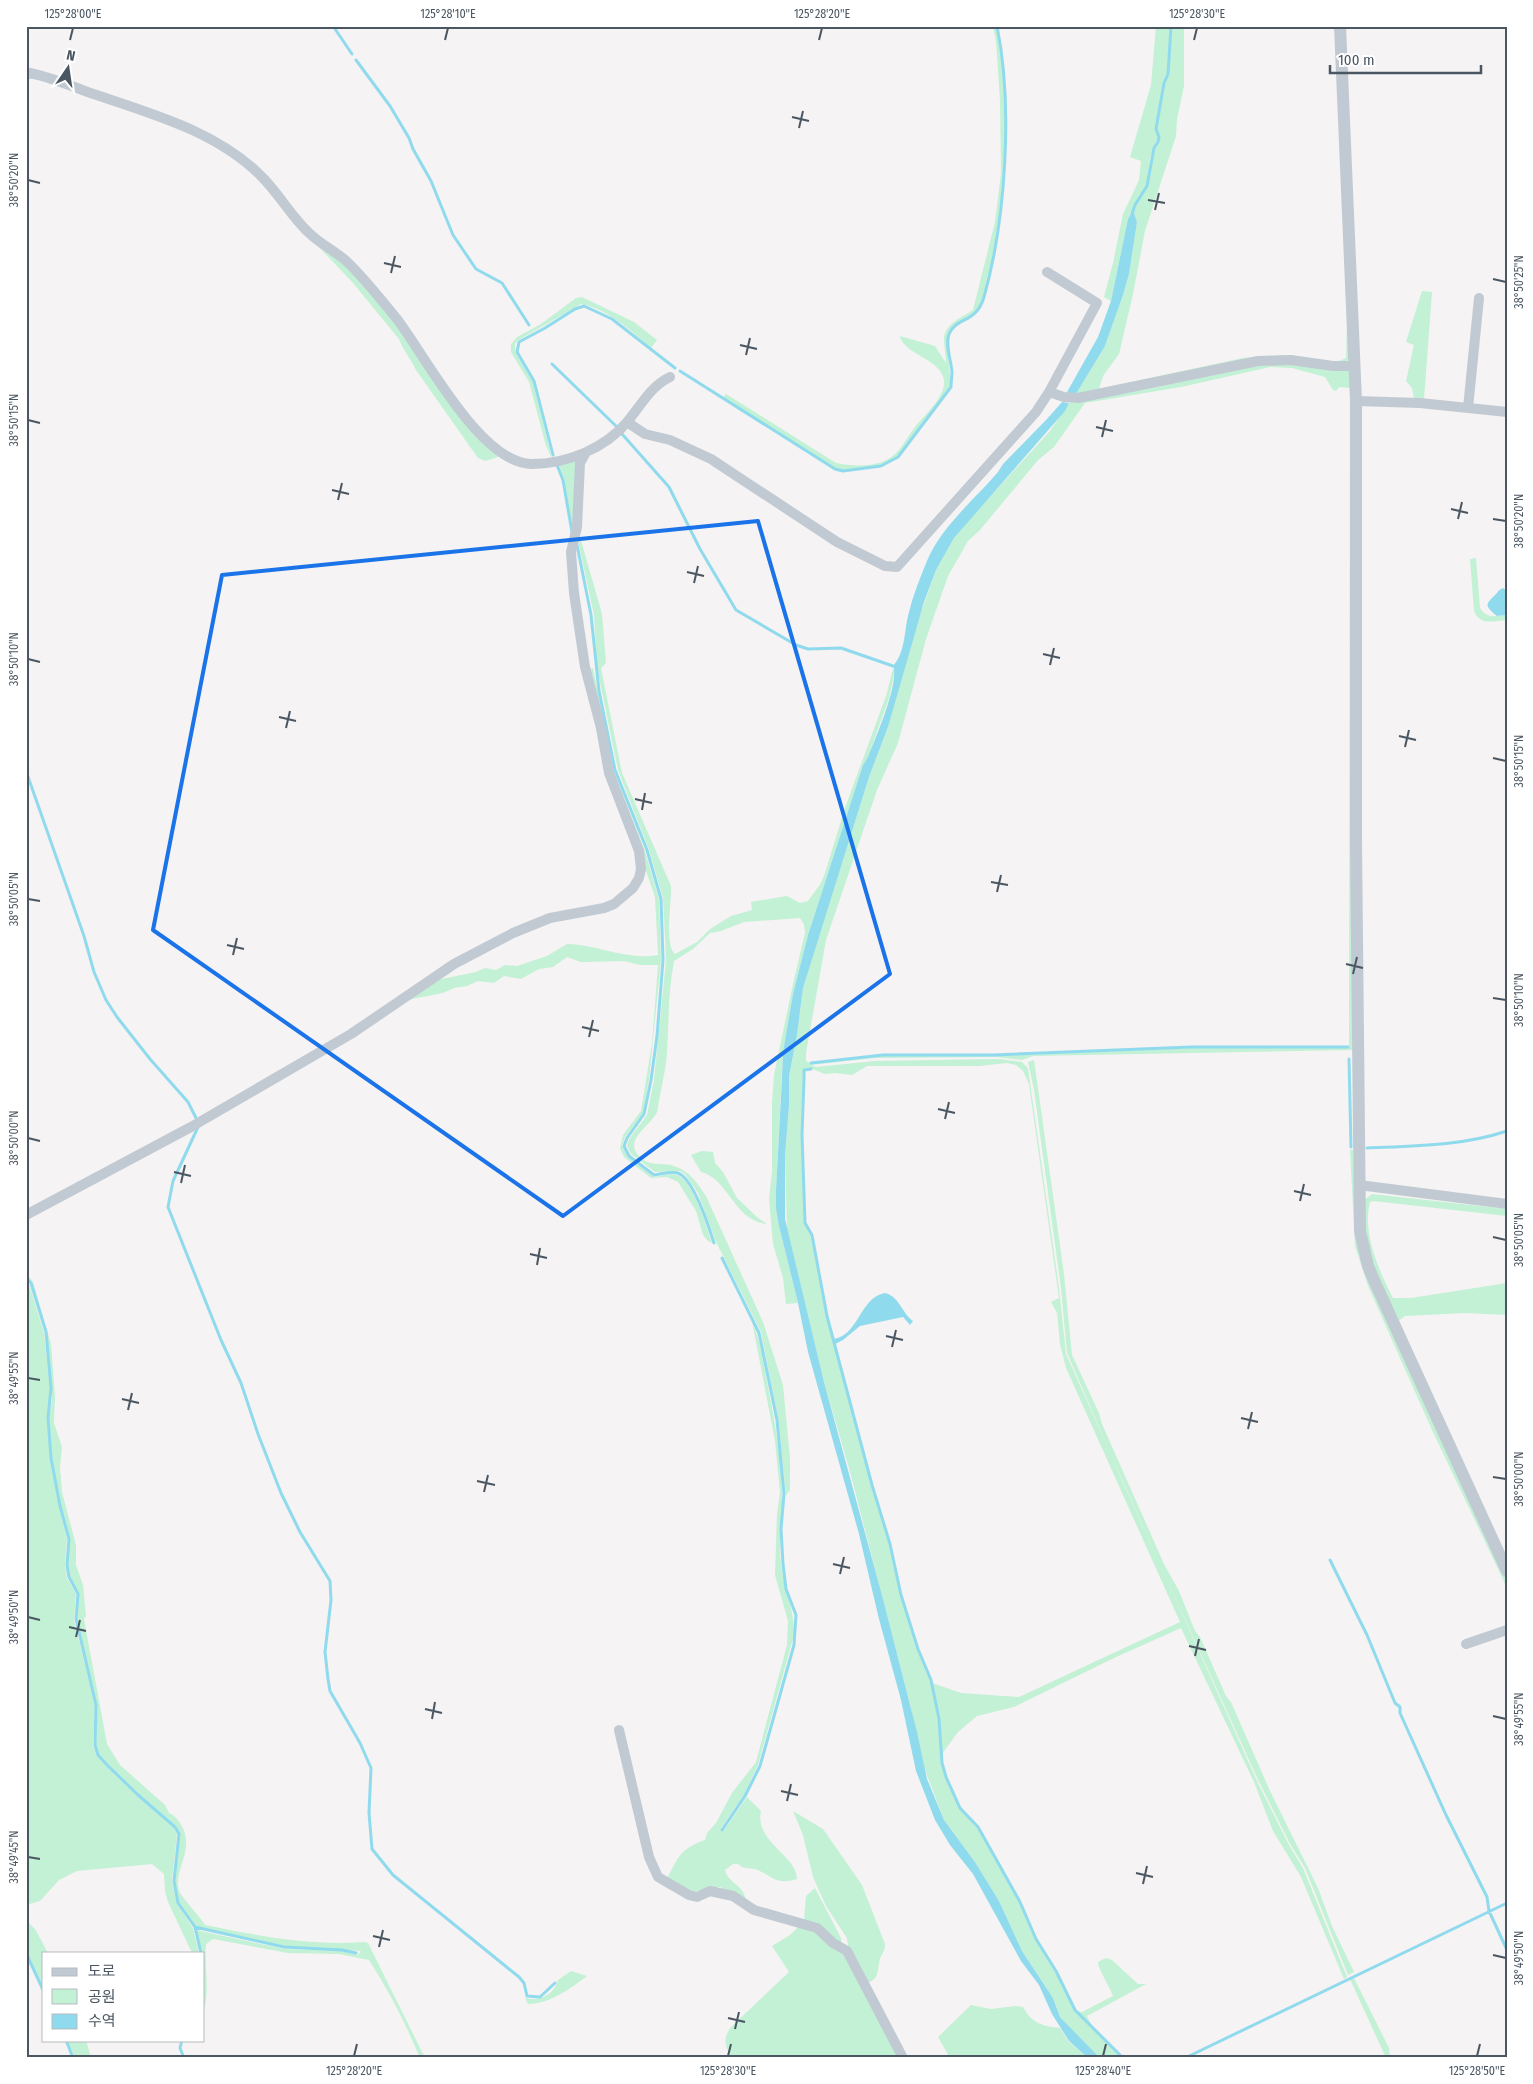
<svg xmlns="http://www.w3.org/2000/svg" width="1533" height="2084" viewBox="0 0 1533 2084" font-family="'Fira Sans Condensed','Noto Sans KR',sans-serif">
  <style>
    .green { fill: #c3f1d5; fill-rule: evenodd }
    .water { fill: #90daee }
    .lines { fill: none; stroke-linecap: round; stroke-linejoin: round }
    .stream { stroke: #90daee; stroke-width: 3 }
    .minor { stroke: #c1cad2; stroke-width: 10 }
    .tertiary { stroke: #c1cad2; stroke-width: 12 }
    .marked { fill: none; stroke: #1a73e8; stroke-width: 4; stroke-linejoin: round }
    .ticks { fill: none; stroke: #4a5661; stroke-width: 2 }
    .neatline { fill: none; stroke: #4a5661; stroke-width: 2 }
    .ticks-label { font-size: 12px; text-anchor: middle; fill: #4a5661 }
  </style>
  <rect width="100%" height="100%" fill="#f5f3f3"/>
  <!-- green -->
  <path class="green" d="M993,26H996C1013,112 1004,225 980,308C972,316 962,319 954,326C941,339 952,368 950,386L898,457L881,466L843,470L835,468L723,398L726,394L836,463C850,466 868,467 882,462C899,456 905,440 915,427C924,415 946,397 944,380C941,359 903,354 900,336L935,346L946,363C946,355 944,347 944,339C944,324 963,317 973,310L995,222L1001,173L1000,101L996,41Z
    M1156,26H1170L1167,73L1163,82L1155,129L1158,137L1150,158L1147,186L1135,204L1128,219L1111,301L1104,297L1113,263L1123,214L1139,180L1141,161L1130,157L1151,85Z
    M1172,26H1184V86L1177,119L1176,136L1145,231L1133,294L1119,354L1103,376L1099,389L1243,358L1282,355L1327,361H1339L1346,358L1347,322L1335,26H1338L1351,358C1350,359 1345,362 1344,363C1328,368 1284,356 1263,357L1088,394L1069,395L1076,394L1105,346L1123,295L1129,274L1137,222L1133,211L1148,186L1152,158L1160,137L1157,129L1165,83L1169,74Z
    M320,248H324L358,278L501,456L485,461L478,458L416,370C411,359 403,350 399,339L353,283Z
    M1422,291L1432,292L1424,399H1414L1412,388L1406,381L1414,345L1406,342Z
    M582,297L634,322L657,340L651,348C633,332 606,308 581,304L517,341L515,344V352L533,382L552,459L546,446L529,382L511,352V344L517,337L541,324L576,298Z
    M1267,362L1349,371L1352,376L1353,1050L1033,1056L1022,1060L995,1057L875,1058L811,1065L816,1067L874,1061L999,1059L1022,1062L1028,1068L1059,1288L1066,1354L1258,1783L1289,1845L1303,1868L1347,1977L1344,1979L1301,1877L1273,1831L1254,1782L1181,1628L1116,1657L1014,1707L977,1716L958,1732L942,1754L940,1719L932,1683L961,1693L1019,1697L1180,1622L1066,1368L1060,1344L1057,1313L1051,1302L1059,1298L1032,1106L1029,1084L1023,1071L1016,1065L1007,1063L979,1066H867L852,1075L835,1073L825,1074L810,1068L804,1070L801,1135L804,1223L811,1235L826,1316L871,1485L889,1544L900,1596L917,1649L930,1680L938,1719L942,1763L946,1777L960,1808L977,1828L1019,1902L1036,1940L1055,1972L1075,2011L1122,2058H1100L1060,2017L1053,1998L1022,1951L999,1901L975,1862L944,1820L922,1762L910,1704L849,1468L824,1382L787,1229L785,1155L789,1106V1076L797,1035L803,988L809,967L869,777L888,727L912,638L936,570L954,538L968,521L1050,431L1069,403L1152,388ZM1270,367L1292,368L1325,377L1333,390L1336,391L1339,387L1350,388L1349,1048H1191L995,1056H883L811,1064L806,1061V1053L826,940L877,790L898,743L926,639L948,576L968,541L980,530L1038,460L1054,447L1085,403L1181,387Z
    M579,459L573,531L564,478L558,463Z
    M578,530L602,614L606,663L601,668L622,773L671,886C672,902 664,944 675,954L697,942L710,929L731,916L752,910L751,902L787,896L800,903L808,901L821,883L825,873L845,808L886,696L893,669L895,671L889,698L868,757L863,765L808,935L793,994L783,1052L776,1190L779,1226L798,1303L786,1304L783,1278L773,1244L769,1199L772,1172V1102L774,1075L793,984L805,933L804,924L800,918L744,922L721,931L710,933L693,949L674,961C668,991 669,1021 667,1052C666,1068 662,1085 659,1101C658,1104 658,1109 657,1112C651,1126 623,1139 639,1156C648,1167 662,1162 674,1166C690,1171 697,1183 706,1196L763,1322L783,1385L790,1459V1490L786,1495L778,1419L761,1332L716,1242L698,1193L685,1174L680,1171L655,1172L631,1154L627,1146L629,1139L647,1115L654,1080L666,960L663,898L649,850L618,770L597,668L594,615L577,536Z
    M1476,558L1480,608C1487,619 1495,616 1507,615V620C1493,621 1480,626 1474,611L1470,559Z
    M593,668L614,771L645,851L659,899L661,960L649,1079L643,1114L625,1137L622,1146L628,1157L654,1177C661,1176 670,1173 677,1175C693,1180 707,1228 712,1243L708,1241L703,1235L696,1211L678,1182L667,1177L651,1178L624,1157L620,1148L623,1135L641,1111L652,1043L658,965H640L624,961L581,962L567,957L553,967L539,969L521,979L504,976L494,983L478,981L467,986L454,988L443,993L407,1000L432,981L476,972L485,968L496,970L505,965L517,966L547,956L567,944C597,944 627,961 658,955L655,897L615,782L588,669Z
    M1034,1060L1064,1274L1072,1355L1099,1413L1102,1424L1164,1564L1179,1591L1195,1631L1200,1637L1226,1696L1231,1702L1270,1791L1318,1888L1332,1926L1354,1972L1348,1975L1305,1868L1290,1844L1259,1782L1125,1487L1067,1353L1061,1288L1034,1090L1028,1062Z
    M1350,1150H1353L1358,1240L1507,1576V1588L1432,1430L1368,1286L1355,1246Z
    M702,1151L713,1152L715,1163L723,1172L737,1198L757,1217L767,1224C734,1221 728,1178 701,1172L691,1155Z
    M1372,1194L1507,1209V1216L1373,1201L1370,1202C1362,1233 1379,1271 1393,1298H1411L1507,1283V1315L1465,1313L1405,1316L1397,1322L1368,1252L1363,1201Z
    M26,1273L33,1282L51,1344L55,1397L54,1423L62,1447L60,1467L62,1492L76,1545V1565L83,1585L86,1616L84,1619L107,1744L120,1765L165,1805L169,1813C174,1815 177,1819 180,1823C197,1849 173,1867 179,1891C180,1895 201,1918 205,1925C260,1936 308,1946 364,1942L368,1943L425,2058H420C406,2024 389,1991 369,1960L339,1954L288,1953L213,1939L206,1944C204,1967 210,1988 204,2010V1953H202L196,1930L284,1949L342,1951L358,1955L361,1951L284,1946L196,1927L179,1903L175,1881L180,1834L176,1826L138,1794L108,1765L99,1755L96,1745L97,1705L77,1619L79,1594L69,1577L68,1565L70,1538L61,1506L52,1457L49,1418L52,1400V1388L47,1332L32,1282L26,1276Z
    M26,1280L29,1284L44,1333L50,1389L47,1418L50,1458L59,1506L67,1539L65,1565L67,1578L76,1594L74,1620L95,1705L93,1745L97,1756L106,1766L137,1796L174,1828L177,1834L172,1881L177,1904L193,1928L199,1953H192L168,1902L165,1891L164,1874L152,1864L77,1871L59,1880L40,1901L26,1905Z
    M752,1321C761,1342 764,1365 768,1387C775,1422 781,1457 782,1493C783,1517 778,1540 781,1565C784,1589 795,1611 794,1635L758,1765L744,1795L721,1828L724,1830L747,1797L761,1811C754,1841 797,1856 797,1879C777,1885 774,1878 758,1870C754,1868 747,1869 742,1867L738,1864H733L725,1870C728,1883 743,1884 746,1900L720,1887L692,1892L667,1879C678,1857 681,1848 705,1840L707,1833L716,1823L732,1793L756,1762L787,1645L788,1621L775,1575L777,1514L780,1492L775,1441Z
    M793,1811L823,1829L862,1885L885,1944C885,1951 882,1953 880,1959C877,1970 880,1979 867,1983L848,1947L847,1938L826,1906L813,1877L803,1835Z
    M815,1888L841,1938L842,1945L804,1920L806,1896Z
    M26,1920L35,1929L48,1953H44V1989L26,1951Z
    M801,1924L841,1948L902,2058H732C724,2046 723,2038 731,2027L789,1972L772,1946L790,1935Z
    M1106,1958L1112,1960L1138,1984H1146L1087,2016L1091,2024L1077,2011L1082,2012L1113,1996C1110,1987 1098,1969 1098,1962Z
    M571,1971L587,1976C571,1988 550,2004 528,2004L525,1998C539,2002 554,1995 558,1980Z
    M1354,1978L1389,2048L1390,2058H1386L1355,1990L1350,1979Z
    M971,2005L991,2009L1015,2006L1023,2007C1032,2024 1043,2026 1060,2028L1069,2042L1088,2058H950L938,2037Z
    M67,2040H86L91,2058H75Z"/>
  <!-- water -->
  <path class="water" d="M1133,210L1137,222L1129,274L1123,295L1105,346L1076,394L1069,395L1067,392L1098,337L1111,301L1128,219Z
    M1062,402L1069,403L1065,411L954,538L936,570L924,602L888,727L869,777L803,988L797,1035L789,1076V1106L785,1155V1219L824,1382L883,1599L917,1732L927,1779L944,1820L975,1862L999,1901L1022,1951L1053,1998L1060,2017L1100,2058H1088L1069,2041L1052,2014L1039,1985L1021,1961L973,1874L950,1845L935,1820L916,1771L901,1700L879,1619L859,1534L808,1352L798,1303L779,1226L776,1208V1190L782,1078L783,1052L793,994L808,935L863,765L868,757C875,739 900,682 893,666C906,652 904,629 909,612C913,595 920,578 927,561C941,527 974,500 998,472L1003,464L1047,419Z
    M1503,588L1507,591V615L1497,616C1483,605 1486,604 1497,593C1498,591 1500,589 1503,588Z
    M885,1293C900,1297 901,1312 913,1321L910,1325L903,1317L860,1326L843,1340L835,1344L834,1339C859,1335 860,1297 885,1293Z"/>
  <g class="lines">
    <!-- stream -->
    <path class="stream" d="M333,26L352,54
      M356,60L390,106L409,138L413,149L431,181L453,235L476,269L502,283L529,325
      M1132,214L1135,205L1147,186L1154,148L1158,142L1159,137L1156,129L1164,83L1168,74L1171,26
      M552,364L617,427
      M680,371L835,469L843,471L881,466L898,457L951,387C951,382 952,376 952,372C951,360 945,345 949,334C957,316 976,324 984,297C1006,219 1013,105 997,26
      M622,434L669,487L700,549L736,610L796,645L808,649L841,648L893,666
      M553,455L534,381L517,352L519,342L545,328L575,309L584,306L612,319L675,368
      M557,465L563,480L572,532
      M577,545L591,615L599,691L615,770L647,850L661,899L663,960L657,1036L651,1080L644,1114L627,1138L624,1146L629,1156L654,1175C662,1174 671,1171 678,1173C694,1179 709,1227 714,1243
      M26,771L84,936L94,972L106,1000L117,1017L150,1059L188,1102L196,1118
      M1349,1059L1351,1147
      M811,1063L883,1055H994L1191,1047H1348
      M811,1069L804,1070V1079L802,1135L805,1223L812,1235L827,1316L872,1485L890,1544L901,1595L918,1649L931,1680L939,1719L942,1763L946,1777L960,1808L978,1827L1020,1902L1036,1939L1056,1971L1075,2010L1123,2058
      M198,1127L173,1181L168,1207L221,1340L241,1383L258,1434L281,1493L300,1532L330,1581L331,1600L325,1652L328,1679L330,1691L360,1743L371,1768L369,1813L372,1849L393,1875L519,1977L524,1983L527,1996L540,1997L555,1983
      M1367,1148C1414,1146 1462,1146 1507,1131
      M26,1278L31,1283L46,1332L51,1388L48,1418L51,1458L60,1506L69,1539L67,1565L69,1577L78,1594L76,1619L96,1705L95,1745L98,1755L107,1765L138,1795L175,1827L179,1834L174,1881L178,1903L195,1927L201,1953
      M1330,1560L1367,1635L1395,1703L1400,1707V1713L1446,1815L1487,1897L1489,1911L1507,1950
      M722,1830L745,1796L760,1766L794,1645L796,1615L786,1589L783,1564L781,1529L784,1494L777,1420L759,1333L722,1258
      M195,1927L284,1947L342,1950L356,1953
      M26,1953L44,1992
      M66,2040L73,2058
      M182,2040L180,2048L184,2058
      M1185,2058L1507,1903"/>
    <!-- minor -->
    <path class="minor" d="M26,75L30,73C49,77 67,84 85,91C145,112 214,129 260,175C278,192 290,215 308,232C319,243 333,250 345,260C361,274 383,302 397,319C426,357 481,464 532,464C566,464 605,449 628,421C641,405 651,386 670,377
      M1049,392L1064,397L1078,398L1258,361L1291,360L1333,366H1354
      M1356,401L1420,403L1507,412
      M1468,408L1479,298
      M627,422L645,434L670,440L711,459L837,542L885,566L897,567L1036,412L1049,392L1097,303L1047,272
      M1359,1185L1507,1204
      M26,1215L191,1127L351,1034L454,964L513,933L550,918L604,908L614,904L633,888L639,878L641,869L639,851L609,773L601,728L585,667L574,593L571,552L577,527L580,463L586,452
      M1466,1644L1507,1630
      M619,1730L649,1857L658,1877L689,1895L697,1897L710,1891L733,1896L754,1910L817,1928L833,1943L847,1951L903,2058"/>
    <!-- tertiary -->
    <path class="tertiary" d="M1340,26L1356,401V842L1360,1231L1368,1266L1373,1278L1507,1571"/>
  </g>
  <!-- marked area -->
  <path class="marked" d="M758,521L890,974L563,1216L153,930L222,575Z"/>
  <!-- ticks -->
  <path class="ticks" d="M70,40L73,28M445,40L448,28M819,40L822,28M1194,40L1197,28M792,117L809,121M799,128L803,111M28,180L40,183M1148,200L1165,203M1155,210L1159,193M384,263L401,267M391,273L395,256M1493,279L1506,282M740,345L757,349M746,355L750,338M28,420L40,423M1096,427L1113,431M1102,437L1106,420M332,490L349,494M338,500L342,483M1451,509L1468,513M1458,519L1462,502M1493,519L1506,521M687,572L704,576M694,583L698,566M1043,654L1060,658M28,659L40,662M1050,665L1054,648M279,717L296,721M286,728L290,711M1399,736L1416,740M1405,747L1409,730M1493,758L1506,761M635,799L652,803M642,810L645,793M991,882L1008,885M997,892L1001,875M28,899L40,901M227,945L244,949M233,955L237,938M1346,964L1363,968M1353,974L1357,957M1493,998L1506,1000M582,1027L599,1031M589,1037L593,1020M938,1109L955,1113M945,1119L949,1102M28,1138L40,1141M174,1172L191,1176M181,1183L185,1165M1294,1191L1311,1195M1300,1201L1304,1184M1493,1237L1506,1240M530,1254L547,1258M537,1265L540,1248M886,1336L903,1340M892,1347L896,1330M28,1378L40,1380M122,1399L139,1403M128,1410L132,1393M1241,1418L1258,1422M1248,1429L1252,1412M1493,1477L1506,1479M477,1481L495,1485M484,1492L488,1475M833,1564L850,1568M840,1574L844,1557M28,1617L40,1620M69,1627L86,1631M76,1637L80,1620M1189,1646L1206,1650M1195,1656L1199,1639M425,1709L442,1713M1493,1716L1506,1719M432,1719L435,1702M781,1791L798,1795M787,1801L791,1784M28,1857L40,1859M1136,1873L1153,1877M1143,1884L1147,1866M373,1936L390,1940M379,1947L383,1930M1493,1955L1506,1958M728,2018L745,2022M735,2029L739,2012M354,2056L357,2044M728,2056L731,2044M1103,2056L1106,2044M1477,2056L1480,2044"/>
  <!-- border -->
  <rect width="1533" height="2084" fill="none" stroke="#ffffff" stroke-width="55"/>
  <!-- legend -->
  <rect x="42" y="1952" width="162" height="90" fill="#ffffff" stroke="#b7bbc0"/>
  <rect x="52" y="1968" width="25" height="8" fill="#c1cad2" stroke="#b7bbc0"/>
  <text x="88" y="1976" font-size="15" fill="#4a5661">도로</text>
  <rect x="52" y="1989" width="25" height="15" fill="#c3f1d5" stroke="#b7bbc0"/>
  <text x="88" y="2002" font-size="15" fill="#4a5661">공원</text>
  <rect x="52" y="2014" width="25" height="15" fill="#90daee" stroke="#b7bbc0"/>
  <text x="88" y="2026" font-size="15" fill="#4a5661">수역</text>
  <!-- north arrow -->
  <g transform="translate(68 68) rotate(13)" stroke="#ffffff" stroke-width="4" paint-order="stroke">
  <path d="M0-4L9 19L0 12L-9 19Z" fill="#4a5661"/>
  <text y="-8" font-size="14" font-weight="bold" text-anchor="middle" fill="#4a5661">N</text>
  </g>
  <!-- scale -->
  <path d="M1330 65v8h151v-8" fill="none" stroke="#4a5661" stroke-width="2.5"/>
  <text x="1338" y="65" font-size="15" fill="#4a5661" stroke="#ffffff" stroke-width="4" paint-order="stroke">100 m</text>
  <rect x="28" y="28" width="1478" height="2028" class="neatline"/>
  <g class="ticks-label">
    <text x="73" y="18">125°28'00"E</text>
    <text x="448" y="18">125°28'10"E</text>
    <text x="822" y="18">125°28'20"E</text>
    <text x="1197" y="18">125°28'30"E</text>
    <text transform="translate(14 180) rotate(-90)" y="4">38°50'20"N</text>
    <text transform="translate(1519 282) rotate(-90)" y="4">38°50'25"N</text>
    <text transform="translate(14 420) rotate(-90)" y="4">38°50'15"N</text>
    <text transform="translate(1519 521) rotate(-90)" y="4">38°50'20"N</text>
    <text transform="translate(14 659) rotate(-90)" y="4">38°50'10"N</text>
    <text transform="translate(1519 761) rotate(-90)" y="4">38°50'15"N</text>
    <text transform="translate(14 899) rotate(-90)" y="4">38°50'05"N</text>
    <text transform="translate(1519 1000) rotate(-90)" y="4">38°50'10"N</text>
    <text transform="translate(14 1138) rotate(-90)" y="4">38°50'00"N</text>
    <text transform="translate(1519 1240) rotate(-90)" y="4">38°50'05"N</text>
    <text transform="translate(14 1378) rotate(-90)" y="4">38°49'55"N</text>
    <text transform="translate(1519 1479) rotate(-90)" y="4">38°50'00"N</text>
    <text transform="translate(14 1617) rotate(-90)" y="4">38°49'50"N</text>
    <text transform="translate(1519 1719) rotate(-90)" y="4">38°49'55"N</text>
    <text transform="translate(14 1857) rotate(-90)" y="4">38°49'45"N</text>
    <text transform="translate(1519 1958) rotate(-90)" y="4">38°49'50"N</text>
    <text x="354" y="2075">125°28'20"E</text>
    <text x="728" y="2075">125°28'30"E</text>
    <text x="1103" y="2075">125°28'40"E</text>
    <text x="1477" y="2075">125°28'50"E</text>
  </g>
</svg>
